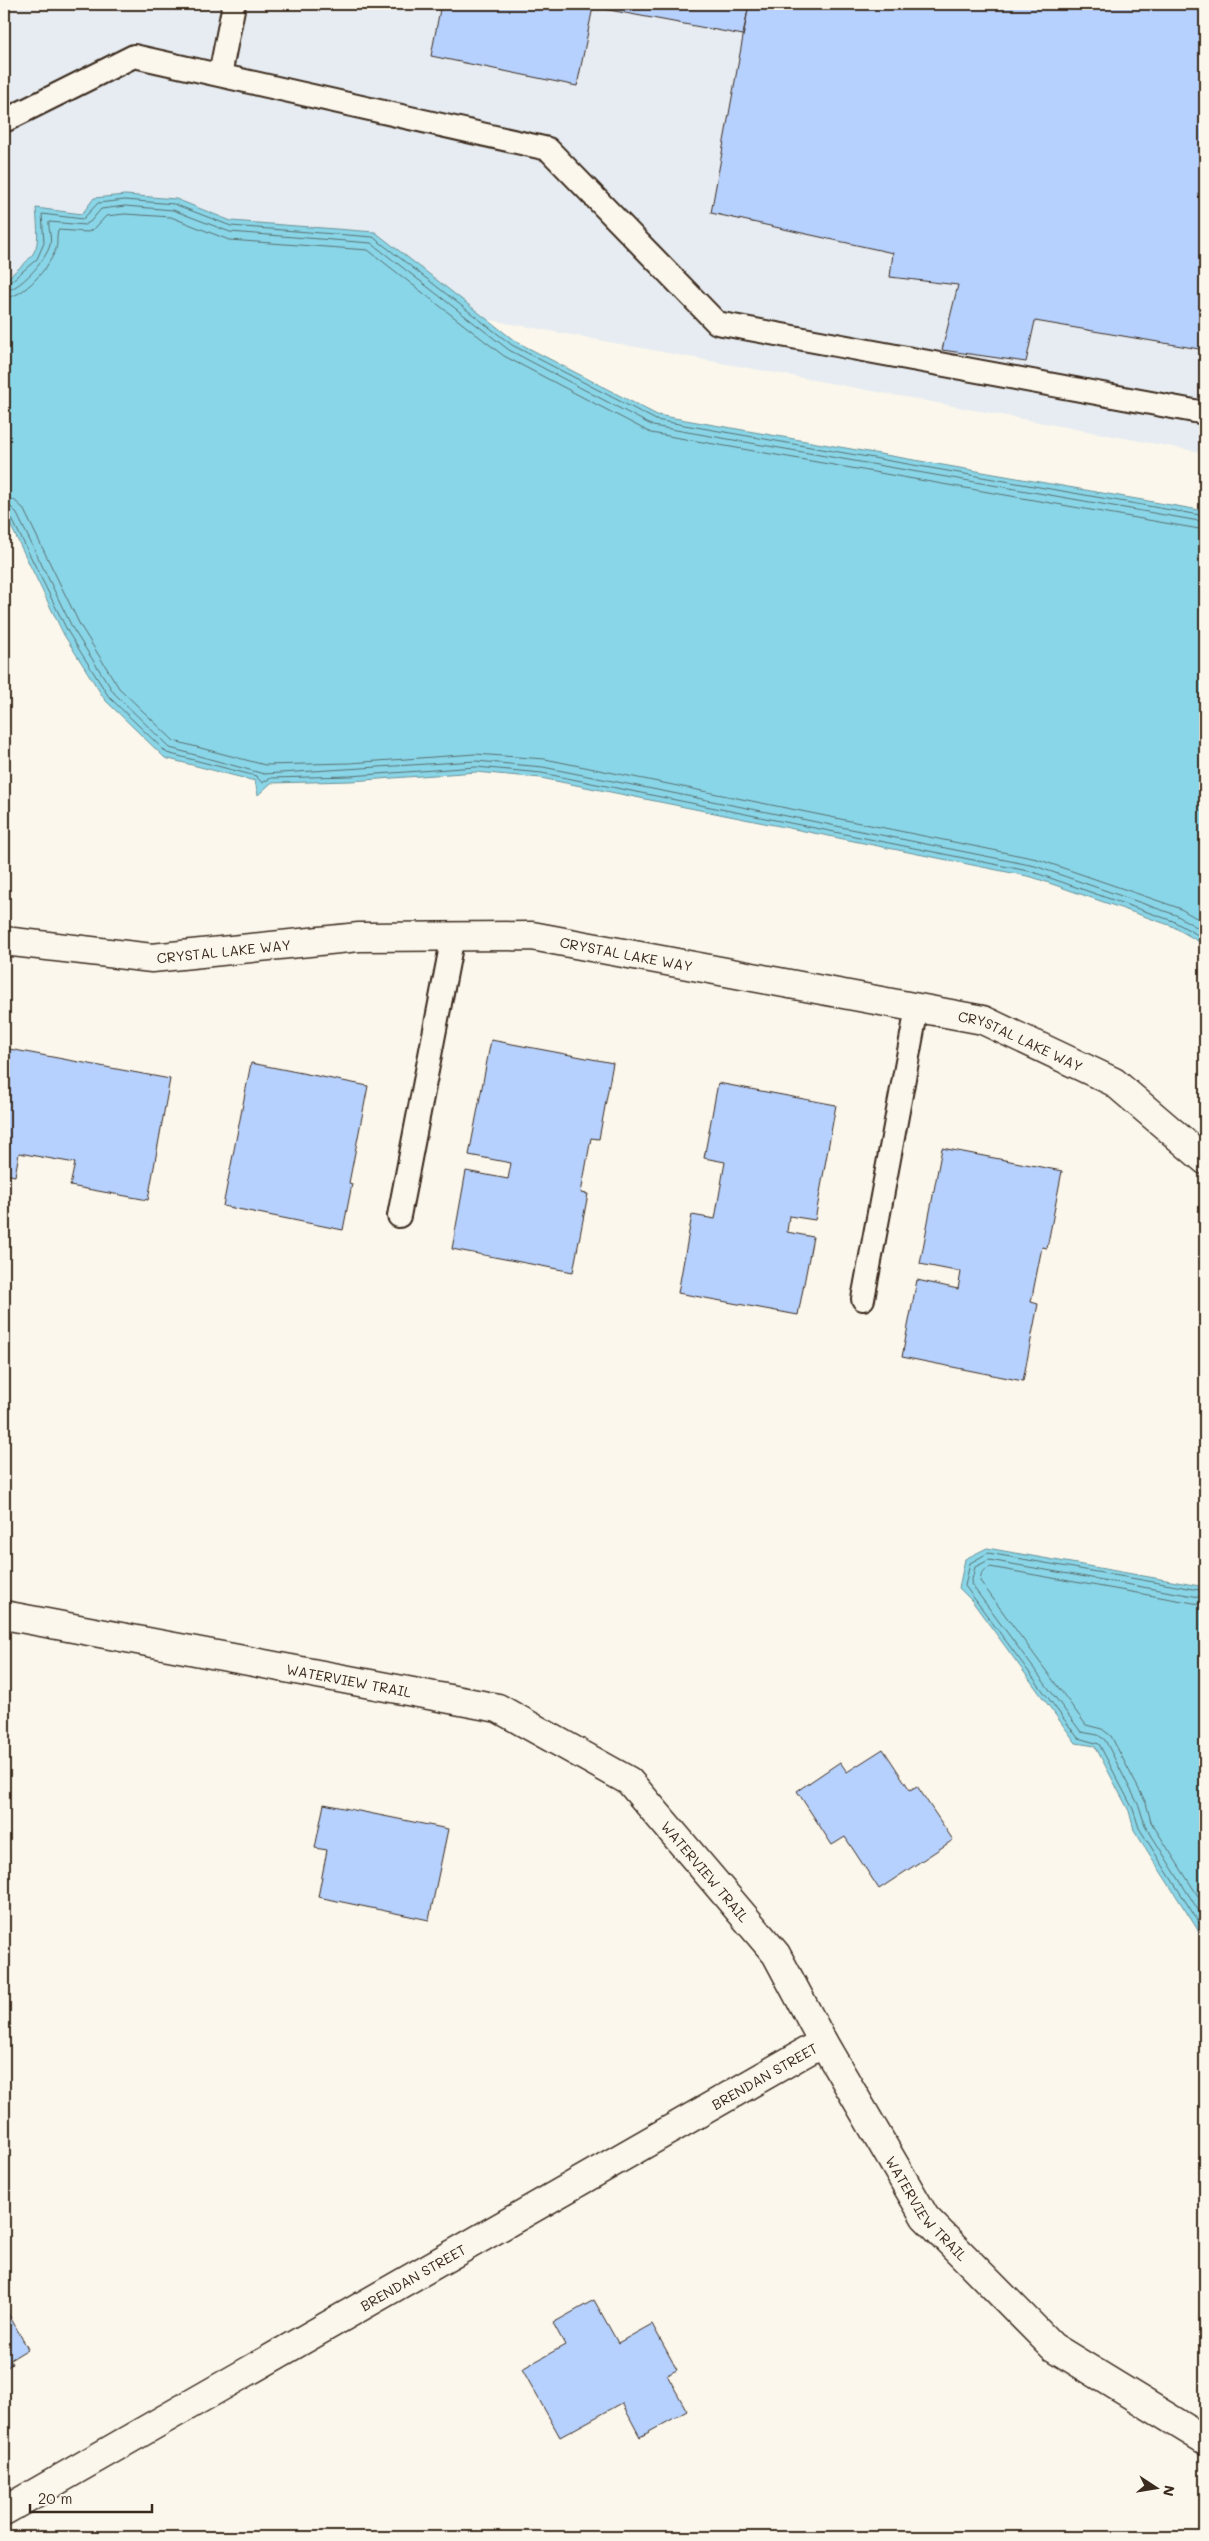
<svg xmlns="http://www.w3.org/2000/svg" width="1209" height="2541" viewBox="0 0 1209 2541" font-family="Mali,sans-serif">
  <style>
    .built { fill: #e6ecf1 }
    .water { fill: #89d6e8; stroke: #6a9197 }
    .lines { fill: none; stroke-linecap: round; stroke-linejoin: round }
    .shore { stroke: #5a6f6f; stroke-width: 1 }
    .building { fill: #b6d1fe; stroke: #3b2a1e }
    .service-casing { stroke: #3b2a1e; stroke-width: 26 }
    .minor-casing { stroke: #3b2a1e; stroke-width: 31 }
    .service { stroke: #fbf7ec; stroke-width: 22 }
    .minor { stroke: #fbf7ec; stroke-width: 28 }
    .labels { text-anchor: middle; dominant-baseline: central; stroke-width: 4; stroke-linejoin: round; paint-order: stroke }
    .street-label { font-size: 14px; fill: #3b2a1e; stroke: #fbf7ec }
  </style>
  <rect width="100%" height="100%" fill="#fbf7ec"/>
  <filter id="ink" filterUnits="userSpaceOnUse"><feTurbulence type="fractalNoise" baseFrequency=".02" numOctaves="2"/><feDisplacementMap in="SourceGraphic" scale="10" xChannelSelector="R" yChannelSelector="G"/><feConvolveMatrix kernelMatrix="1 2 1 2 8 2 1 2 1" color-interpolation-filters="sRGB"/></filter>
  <g filter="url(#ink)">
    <!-- built -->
    <path class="built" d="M4,4H1205V453L330,290L4,411Z"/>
    <!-- water -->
    <path class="water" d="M125,195L176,199L231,221L375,232L515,341L657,415L1205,511V945L1172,926L1032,877L541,778L476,772L351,781L271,783L258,795L255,781L165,758L105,700L64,635L4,512V281C39,251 40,255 36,208L82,214L94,198Z
      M987,1548L1205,1587V1941L1134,1830L1129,1811L1095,1746L1076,1743L972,1601L959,1588L965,1559Z"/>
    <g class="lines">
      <!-- shore -->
      <path class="shore" d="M4,285L9,283L37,259L44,243L42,214L83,219L98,203L125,200L174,204L231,226L373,237L512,345L656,420L1205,516
        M4,291C20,290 46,260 50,245C52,237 48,229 49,222L85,225L91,221L101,209L125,206L173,210L230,232L371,243L509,350L653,426L1205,522
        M4,298C24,298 49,267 56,249C58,243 56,236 58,230L88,232L95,228L106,216L125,214L171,217L229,240L368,250L504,356L651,433L1205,530
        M4,498L14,500L23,508L80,625L119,688L174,741L265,765L350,763L475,754L545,759L1037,859L1179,908L1205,923
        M4,505L11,507L16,512L73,629L114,693L170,748L264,774L476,761L543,767L1035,866L1176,915L1205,932
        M4,512L10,515L68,632L109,697L167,753L256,776L262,783L271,778L350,776L476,767L542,773L1033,872L1173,921L1205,939
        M1205,1591L988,1553L970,1563L965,1586L1078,1738L1099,1744L1133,1809L1139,1828L1205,1932
        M1205,1598L989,1560L975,1567L971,1584L1081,1732L1098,1735L1105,1740L1139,1806L1145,1825L1205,1921
        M1205,1605L990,1567L982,1572L980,1581L1086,1725L1102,1729L1111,1736L1146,1803L1151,1822L1205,1907"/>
    </g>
    <!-- building -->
    <path class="building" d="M441,4H749L743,35L593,7L577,86L431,56Z
      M749,4H1205V350L1035,321L1026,362L942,350L958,285L890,277L893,253L711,213Z
      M491,1040L613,1063L599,1139L591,1138L581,1193L588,1194L573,1272L452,1249L466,1171L508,1179L511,1163L469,1155Z
      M4,1048L170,1079L148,1200L70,1186L75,1163L19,1153L15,1176L4,1174Z
      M251,1063L368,1086L349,1183L352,1184L343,1230L223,1206Z
      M718,1083L836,1105L815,1220L789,1216L787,1232L813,1237L798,1315L678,1293L692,1215L715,1219L725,1162L704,1158Z
      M942,1148L1062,1171L1047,1248L1042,1247L1031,1302L1038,1304L1023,1381L902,1357L917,1280L958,1289L961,1272L920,1264Z
      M883,1749L910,1790L917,1786L953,1840L879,1889L845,1837L832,1845L797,1791L840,1762L847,1772Z
      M324,1804L448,1829L429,1920L318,1897L327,1850L315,1848Z
      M594,2300L618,2343L652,2324L677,2370L667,2375L687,2411L640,2437L622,2403L560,2437L522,2369L565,2345L553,2323Z
      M4,2306L28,2349L10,2360L12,2364L4,2369Z"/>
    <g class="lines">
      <defs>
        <path id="service" d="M220,75L234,4
          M4,121L134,56L548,149L717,323L1205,413
          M399,1216L453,936
          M863,1299L917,1008"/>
        <g id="minor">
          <path id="s1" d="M4,941L152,958L359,937L532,936L983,1020L1114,1082L1205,1160"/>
          <path id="s2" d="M4,1615L498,1708L629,1781L776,1954L823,2042L925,2217L1053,2347L1205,2440"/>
          <path id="s3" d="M4,2511L823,2042"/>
        </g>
      </defs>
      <!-- service casing -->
      <use href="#service" class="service-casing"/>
      <!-- minor casing -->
      <use href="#minor" class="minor-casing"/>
      <!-- service -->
      <use href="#service" class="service"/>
      <!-- minor -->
      <use href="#minor" class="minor"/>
    </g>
  </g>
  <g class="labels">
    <!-- street labels -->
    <g class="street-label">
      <text stroke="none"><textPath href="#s1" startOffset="221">CRYSTAL LAKE WAY</textPath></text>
      <text stroke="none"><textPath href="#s1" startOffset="626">CRYSTAL LAKE WAY</textPath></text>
      <text stroke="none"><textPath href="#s1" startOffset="1031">CRYSTAL LAKE WAY</textPath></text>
      <text stroke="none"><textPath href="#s2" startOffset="351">WATERVIEW TRAIL</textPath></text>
      <text stroke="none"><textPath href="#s2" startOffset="771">WATERVIEW TRAIL</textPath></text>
      <text stroke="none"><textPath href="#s3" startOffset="876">BRENDAN STREET</textPath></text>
      <text stroke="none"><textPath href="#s2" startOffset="1176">WATERVIEW TRAIL</textPath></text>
      <text stroke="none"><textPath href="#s3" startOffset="471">BRENDAN STREET</textPath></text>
    </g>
  </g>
  <!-- margin -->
  <rect width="1209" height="2541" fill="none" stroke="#fbf7ec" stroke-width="20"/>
  <rect x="10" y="10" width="1189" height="2521" fill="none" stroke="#3b2a1e" stroke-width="2" filter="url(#ink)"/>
  <!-- north arrow -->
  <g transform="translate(1156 2488) rotate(102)" stroke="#fbf7ec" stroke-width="4" paint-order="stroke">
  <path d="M0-4L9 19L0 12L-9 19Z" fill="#3b2a1e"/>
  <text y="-8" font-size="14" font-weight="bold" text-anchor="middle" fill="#3b2a1e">N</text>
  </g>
  <!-- scale -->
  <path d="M30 2504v8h122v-8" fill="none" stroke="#3b2a1e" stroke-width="2.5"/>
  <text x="38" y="2504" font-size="15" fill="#3b2a1e" stroke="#fbf7ec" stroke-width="4" paint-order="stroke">20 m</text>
</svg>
